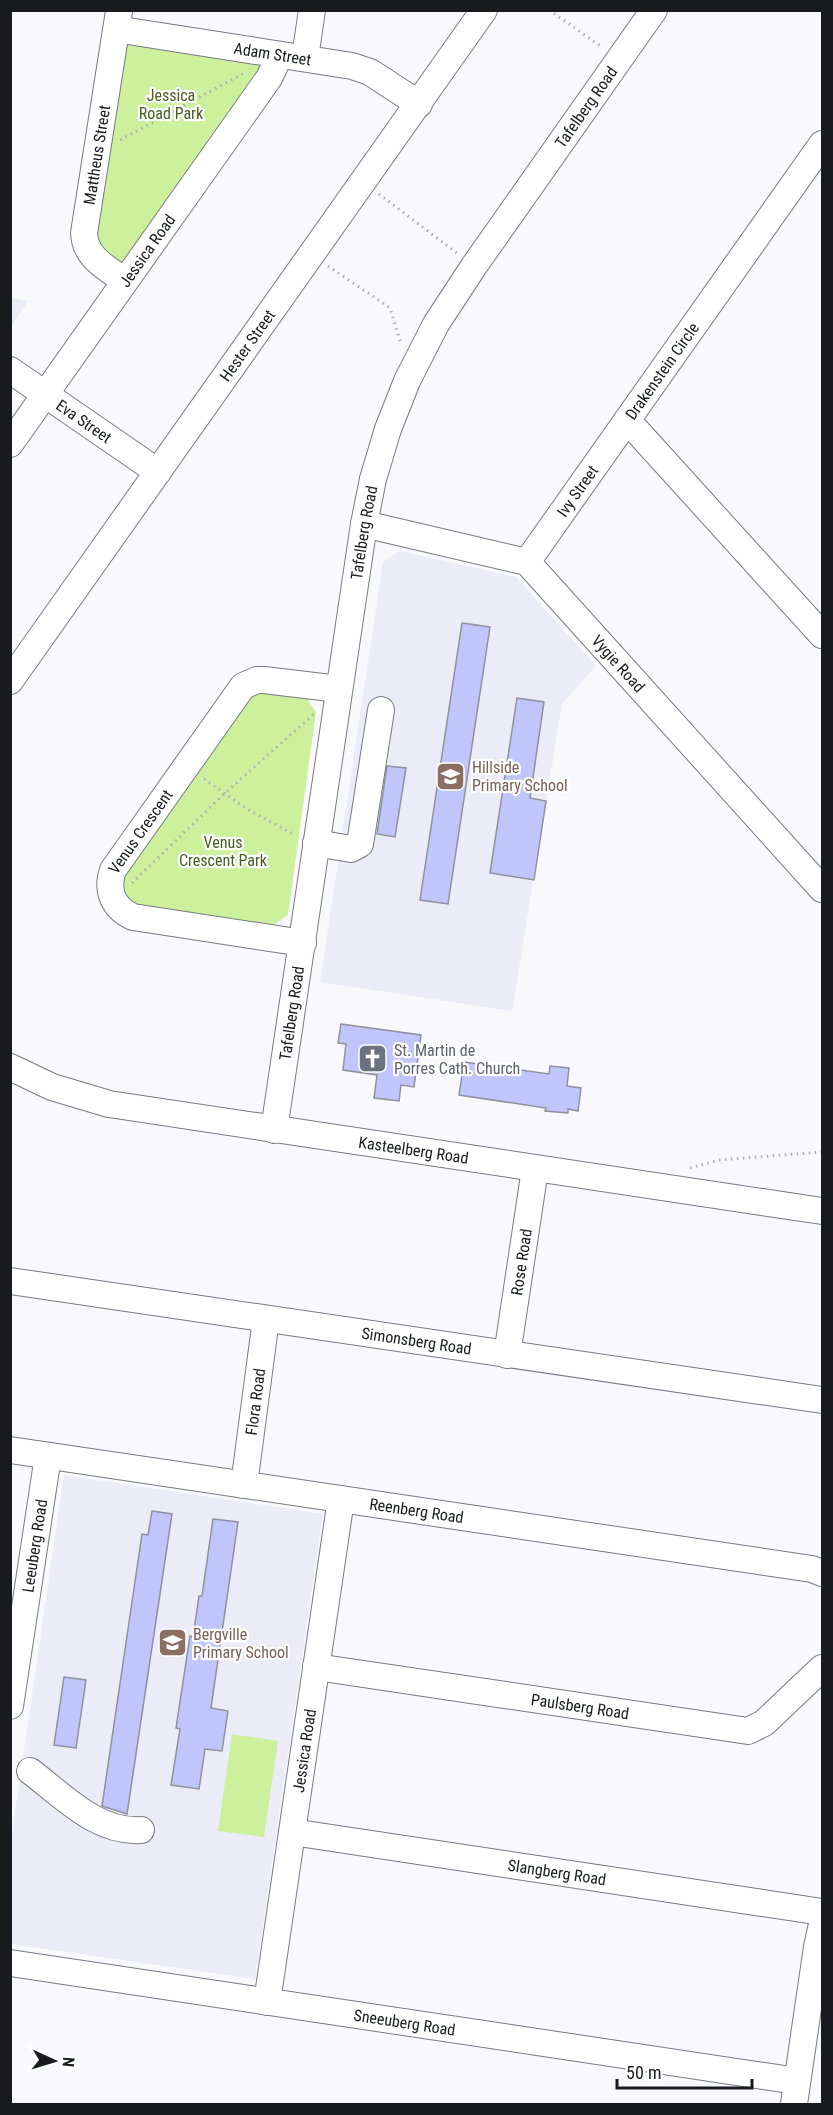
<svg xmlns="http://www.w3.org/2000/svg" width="833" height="2115" viewBox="0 0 833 2115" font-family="'Roboto Condensed',sans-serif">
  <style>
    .built { fill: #ebecf8 }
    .green { fill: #cdf09c }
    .building { fill: #c0c5fb; stroke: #8f919c; stroke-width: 1.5 }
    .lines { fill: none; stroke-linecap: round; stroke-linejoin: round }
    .minor-casing { stroke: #787983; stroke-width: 28 }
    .path { stroke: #acacb1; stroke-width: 3; stroke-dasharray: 1.5 4.5; stroke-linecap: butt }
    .minor { stroke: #fff; stroke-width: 26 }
    .labels { text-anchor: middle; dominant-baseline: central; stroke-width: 4.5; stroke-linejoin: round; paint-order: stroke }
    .street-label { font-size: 16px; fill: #191a1e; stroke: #fff }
    .park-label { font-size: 16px; fill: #475e1f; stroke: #fff }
    .education-label { font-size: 16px; fill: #785e54; stroke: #fff; text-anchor: start }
    .worship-label { font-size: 16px; fill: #5b616d; stroke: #fff; text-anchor: start }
  </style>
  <rect width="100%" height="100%" fill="#f8f8fd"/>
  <!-- built -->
  <path class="built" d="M11,298L28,301L11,327L10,298Z
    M399,551L516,577L596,666L562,704L512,1011L320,982L383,562Z
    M64,1475L323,1514L255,1979L11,1944V1839Z"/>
  <!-- green -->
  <path class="green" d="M131,41L258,62L262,72L124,263L111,262L91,234L126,44Z
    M253,690L308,694L309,702L316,712L288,915L266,930L124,903L121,872Z
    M232,1734L278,1741L264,1837L218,1831Z"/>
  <!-- building -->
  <path class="building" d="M462,623L490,627L448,904L420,900Z
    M517,698L544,702L530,798L546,801L534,880L490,873Z
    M387,766L406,768L395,837L377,834Z
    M341,1024L421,1035L414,1087L401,1085L399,1101L374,1098L377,1075L343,1070L346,1044L338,1043Z
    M464,1062L549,1074L550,1066L569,1068L567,1086L581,1088L578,1111L568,1109V1113L545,1111L546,1108L459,1095Z
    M152,1511L172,1514L127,1814L102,1806L142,1534L148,1535Z
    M213,1519L238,1522L211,1708L228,1711L222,1751L205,1749L199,1789L171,1785L180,1729L176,1728L190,1636L193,1637L199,1596H202Z
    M64,1677L86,1680L76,1748L54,1745Z"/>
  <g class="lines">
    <defs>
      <g id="minor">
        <path d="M119,11L84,233C85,258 107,268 125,281"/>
        <path id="s1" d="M117,27L128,31L352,66L370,72L419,104"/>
        <path d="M305,58L312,10"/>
        <path id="s2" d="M10,370L158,472"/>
        <path d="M627,420L822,635"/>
        <path id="s3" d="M10,444L269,78L280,55"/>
        <path id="s4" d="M364,524L527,562L822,889"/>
        <path id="s5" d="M527,562L822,144"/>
        <path id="s6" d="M10,681L484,10"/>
        <path d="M316,843L351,849L360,844L381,710"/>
        <path id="s7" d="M303,943L133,917C113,908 106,890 113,870L243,686L257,680H264L339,689"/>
        <path id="s8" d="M10,1067L52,1087L109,1104L822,1211"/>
        <path id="s9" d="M274,1130L364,524L373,479L388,429L407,381L436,324L474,266L654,10"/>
        <path id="s10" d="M10,1281L822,1400"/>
        <path id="s11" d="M507,1355L535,1169"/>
        <path id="s12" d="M10,1450L812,1569L822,1573"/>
        <path id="s13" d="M244,1485L266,1319"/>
        <path id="s14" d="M316,1667L748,1731L764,1723L822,1668"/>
        <path id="s15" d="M10,1706L48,1456"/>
        <path d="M30,1771C63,1796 97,1833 141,1830"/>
        <path id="s16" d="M292,1832L822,1912"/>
        <path id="s17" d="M10,1963L797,2081"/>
        <path id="s18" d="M267,2002L341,1499"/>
        <path d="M794,2104L817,1947L822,1924"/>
      </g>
    </defs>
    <!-- minor casing -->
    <use href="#minor" class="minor-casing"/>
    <!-- path -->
    <path class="path" d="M549,10L602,47
      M120,140L246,72
      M379,194L458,254
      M328,266L390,308L401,344
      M204,779L247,809L295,835
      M132,883L224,794L314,714
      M690,1168L719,1160L822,1152"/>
    <!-- minor -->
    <use href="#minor" class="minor"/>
  </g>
  <!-- icons -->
  <defs>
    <symbol id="school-square" viewBox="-11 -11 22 22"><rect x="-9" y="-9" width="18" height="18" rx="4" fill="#8d6e63" stroke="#fff"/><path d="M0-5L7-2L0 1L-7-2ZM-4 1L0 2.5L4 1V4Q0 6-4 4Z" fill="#fff"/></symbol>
    <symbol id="church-square" viewBox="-11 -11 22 22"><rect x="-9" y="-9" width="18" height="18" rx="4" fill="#6b7280" stroke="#fff"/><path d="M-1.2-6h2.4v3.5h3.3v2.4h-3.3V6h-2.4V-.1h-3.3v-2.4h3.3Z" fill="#fff"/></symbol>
  </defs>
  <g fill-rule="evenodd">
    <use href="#school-square" x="434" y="760" width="33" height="33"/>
    <use href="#church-square" x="356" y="1042" width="33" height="33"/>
    <use href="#school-square" x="156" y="1626" width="33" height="33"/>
  </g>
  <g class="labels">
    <!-- street labels -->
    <g class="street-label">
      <text stroke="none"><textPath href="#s1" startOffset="158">Adam Street</textPath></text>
      <text stroke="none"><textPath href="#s9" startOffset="1090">Tafelberg Road</textPath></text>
      <text transform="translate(97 155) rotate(-81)">Mattheus Street</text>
      <text stroke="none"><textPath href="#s3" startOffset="237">Jessica Road</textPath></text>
      <text stroke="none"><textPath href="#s6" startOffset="411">Hester Street</textPath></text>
      <text stroke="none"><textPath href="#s5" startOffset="234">Drakenstein Circle</textPath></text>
      <text stroke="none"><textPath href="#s2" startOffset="90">Eva Street</textPath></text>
      <text stroke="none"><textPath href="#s5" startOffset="87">Ivy Street</textPath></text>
      <text stroke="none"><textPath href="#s9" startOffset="604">Tafelberg Road</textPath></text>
      <text stroke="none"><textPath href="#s4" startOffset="304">Vygie Road</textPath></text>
      <text stroke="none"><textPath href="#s7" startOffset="276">Venus Crescent</textPath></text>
      <text stroke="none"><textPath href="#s9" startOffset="118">Tafelberg Road</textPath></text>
      <text stroke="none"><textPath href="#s8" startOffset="414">Kasteelberg Road</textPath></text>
      <text stroke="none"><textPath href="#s11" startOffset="94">Rose Road</textPath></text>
      <text stroke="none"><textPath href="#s10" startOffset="411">Simonsberg Road</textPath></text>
      <text stroke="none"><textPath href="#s13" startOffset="84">Flora Road</textPath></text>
      <text stroke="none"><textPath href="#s12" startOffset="411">Reenberg Road</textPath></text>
      <text stroke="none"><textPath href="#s15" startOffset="162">Leeuberg Road</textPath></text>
      <text stroke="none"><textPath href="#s14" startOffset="267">Paulsberg Road</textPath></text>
      <text stroke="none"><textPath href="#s18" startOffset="254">Jessica Road</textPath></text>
      <text stroke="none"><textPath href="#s16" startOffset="268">Slangberg Road</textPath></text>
      <text stroke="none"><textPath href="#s17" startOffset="399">Sneeuberg Road</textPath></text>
    </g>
    <!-- park labels -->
    <g class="park-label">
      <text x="171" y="95">Jessica<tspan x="171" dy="18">Road Park</tspan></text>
      <text x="223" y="842">Venus<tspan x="223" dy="18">Crescent Park</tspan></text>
    </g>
    <!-- education labels -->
    <g class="education-label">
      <text x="472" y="767">Hillside<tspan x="472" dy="18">Primary School</tspan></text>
      <text x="193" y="1634">Bergville<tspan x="193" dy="18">Primary School</tspan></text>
    </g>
    <!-- worship labels -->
    <g class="worship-label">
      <text x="394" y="1050">St. Martin de<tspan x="394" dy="18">Porres Cath. Church</tspan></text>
    </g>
  </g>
  <!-- border -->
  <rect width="833" height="2115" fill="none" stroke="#191a1e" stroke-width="24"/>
  <!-- north arrow -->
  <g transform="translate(54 2061) rotate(94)" stroke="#ffffff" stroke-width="4.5" paint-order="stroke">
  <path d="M0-4.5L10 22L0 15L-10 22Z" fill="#191a1e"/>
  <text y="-9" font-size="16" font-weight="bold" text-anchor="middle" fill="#191a1e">N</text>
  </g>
  <!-- scale -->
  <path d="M617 2079v9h135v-9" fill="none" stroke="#191a1e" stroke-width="3"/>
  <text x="626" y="2079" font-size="18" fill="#191a1e" stroke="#ffffff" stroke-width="4.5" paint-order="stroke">50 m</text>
</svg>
